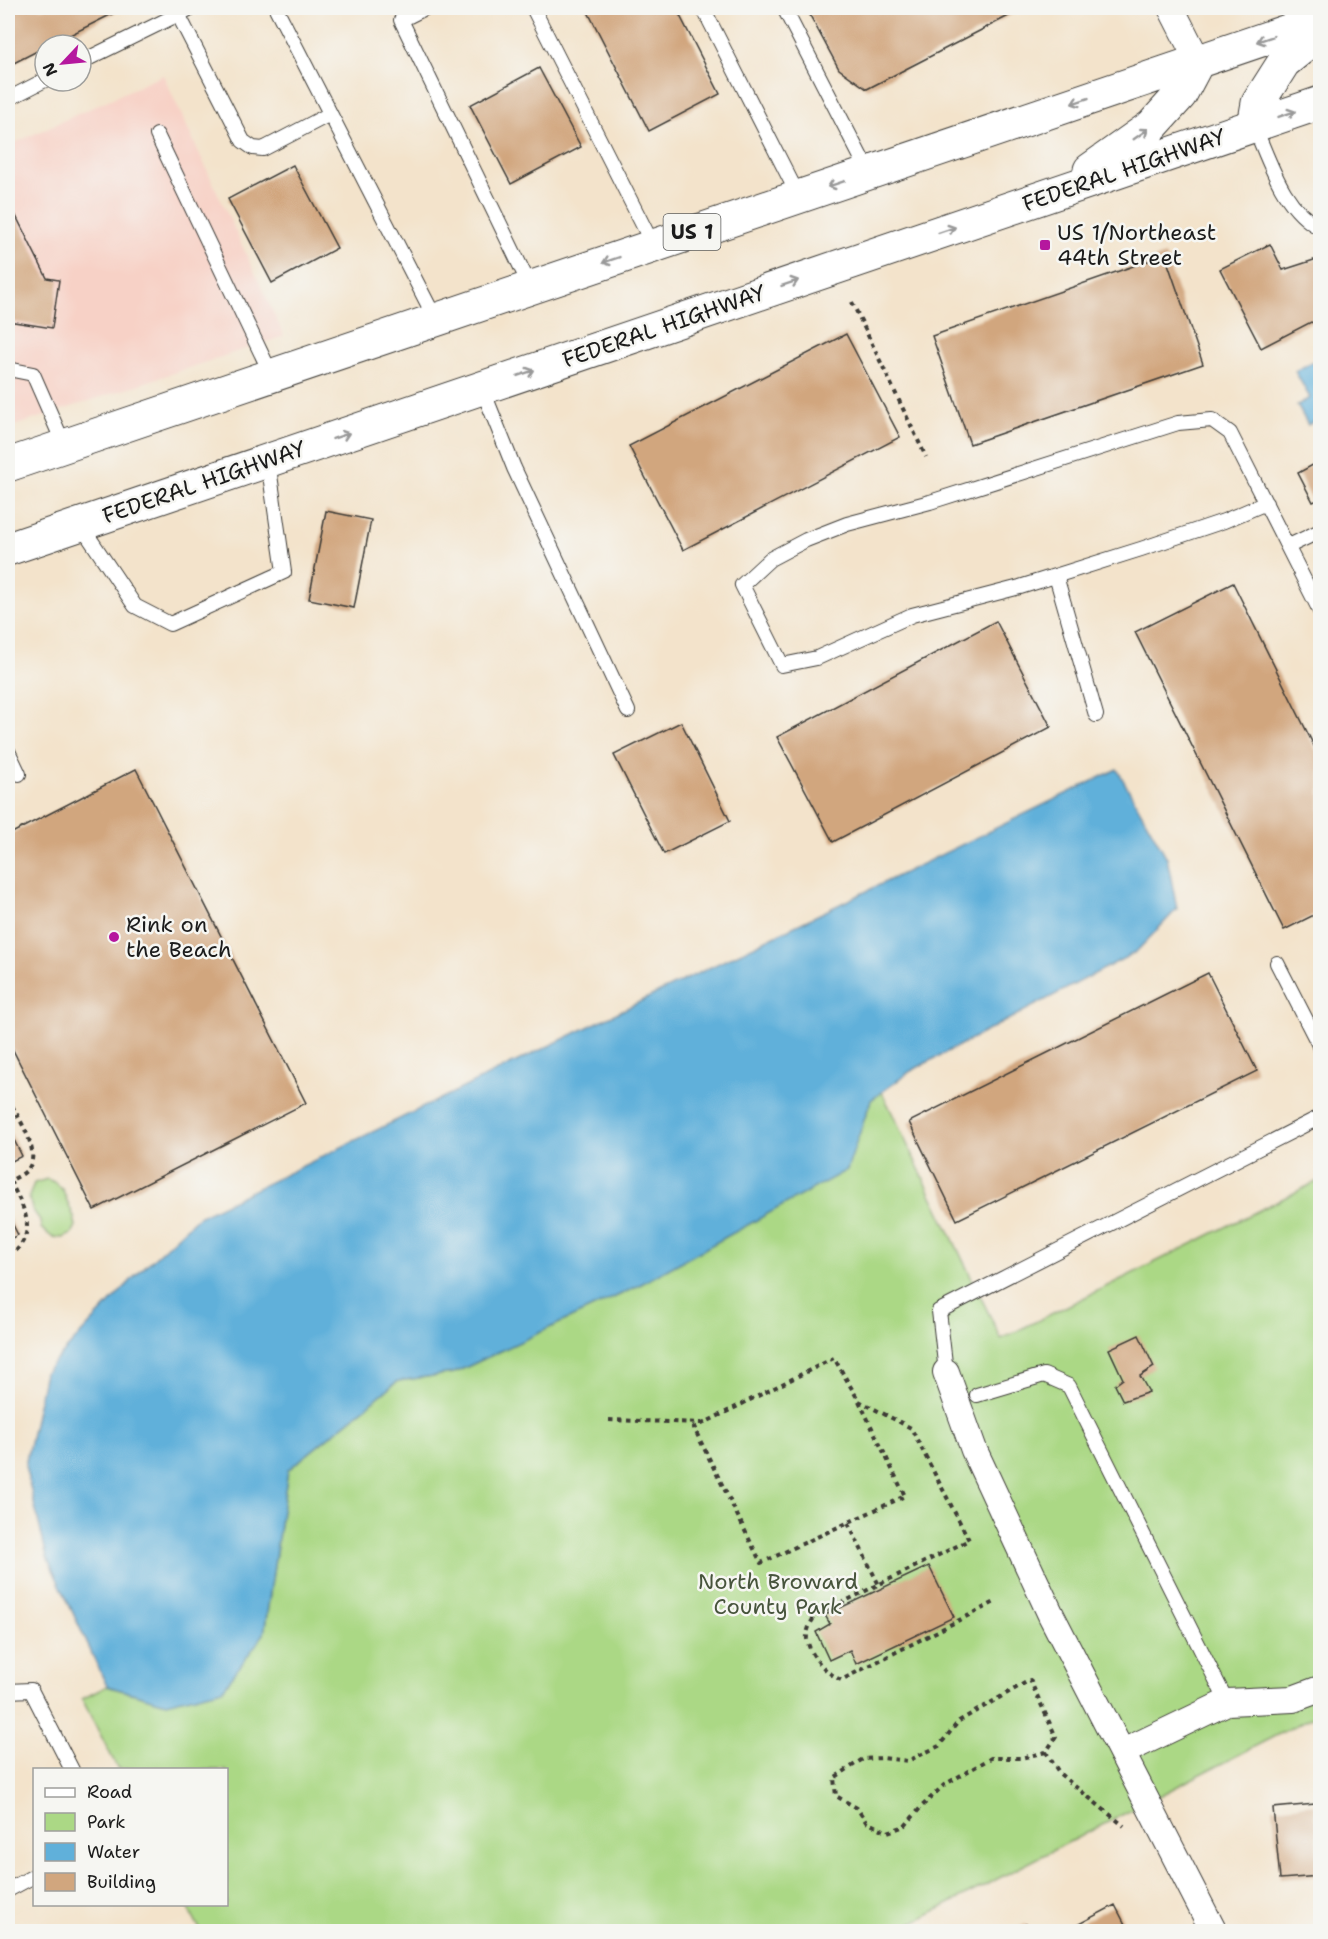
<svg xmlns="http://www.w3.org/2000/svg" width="1328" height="1939" viewBox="0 0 1328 1939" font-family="'Shantell Sans',sans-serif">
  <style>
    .built { fill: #f7d1c6 }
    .green { fill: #abd885; stroke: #647a50; stroke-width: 1.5 }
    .water { fill: #60b0da; stroke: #3e667b; stroke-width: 1.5 }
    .building { fill: #d1a67e }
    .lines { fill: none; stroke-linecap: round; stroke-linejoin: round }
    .service-casing { stroke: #3c3a36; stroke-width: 16 }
    .minor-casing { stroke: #3c3a36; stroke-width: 28 }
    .primary-casing { stroke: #3c3a36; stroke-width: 35 }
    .path { stroke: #3c3a36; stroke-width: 4; stroke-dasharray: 4.5 4.5; stroke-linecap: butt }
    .service { stroke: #fff; stroke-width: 14 }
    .minor { stroke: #fff; stroke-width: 26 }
    .primary { stroke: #fff; stroke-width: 33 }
    .oneway { stroke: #999 }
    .poi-dot { fill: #b5179e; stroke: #f6f6f2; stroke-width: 2 }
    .labels { text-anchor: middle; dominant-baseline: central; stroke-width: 5; stroke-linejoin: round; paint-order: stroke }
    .shield { fill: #f6f6f2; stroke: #5d5d5c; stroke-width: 1.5 }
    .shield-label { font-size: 21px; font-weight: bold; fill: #1c1c1c }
    .street-label { font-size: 22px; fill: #1c1c1c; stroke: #f6f6f2 }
    .poi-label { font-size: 22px; fill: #1c1c1c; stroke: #f6f6f2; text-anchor: start }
    .park-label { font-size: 22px; fill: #47543c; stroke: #f6f6f2 }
  </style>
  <rect width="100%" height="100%" fill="#f6f6f2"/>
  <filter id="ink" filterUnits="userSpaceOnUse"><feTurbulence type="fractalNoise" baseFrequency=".0167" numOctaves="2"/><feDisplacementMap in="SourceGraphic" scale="12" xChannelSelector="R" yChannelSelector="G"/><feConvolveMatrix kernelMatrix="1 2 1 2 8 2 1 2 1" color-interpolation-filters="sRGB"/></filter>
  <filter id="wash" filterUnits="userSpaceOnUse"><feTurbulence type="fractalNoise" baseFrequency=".008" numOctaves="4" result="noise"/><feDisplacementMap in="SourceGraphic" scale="24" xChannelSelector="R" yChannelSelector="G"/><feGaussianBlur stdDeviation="1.35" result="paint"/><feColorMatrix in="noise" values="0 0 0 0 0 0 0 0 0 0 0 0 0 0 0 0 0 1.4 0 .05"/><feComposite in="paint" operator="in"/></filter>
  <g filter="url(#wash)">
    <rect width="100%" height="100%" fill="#f3e3cb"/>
    <!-- built -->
    <path class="built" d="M163,75L284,336L8,428V146Z"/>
    <!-- green -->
    <path class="green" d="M882,1092L1001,1339L1320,1180V1713L896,1931H201L187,1905L226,1904V1770L118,1769L82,1699L107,1686L166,1703L264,1634L288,1470L398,1381L454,1373L632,1289L846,1170L871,1100Z
      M47,1179L56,1183L62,1189L74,1217L76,1226L72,1234L63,1238L52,1237L41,1228L40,1220L32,1209L29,1197L34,1183Z"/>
    <!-- water -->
    <path class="water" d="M1320,358V418L1308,425L1297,405L1310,398L1295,371Z
      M1117,769L1167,858L1177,909L1136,952L911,1071L871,1100L847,1170L632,1289L454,1373L398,1381L288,1470L264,1634L223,1689L166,1703L107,1686L47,1557L25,1466L45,1372L138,1273L198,1217Z"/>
    <g id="blocks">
      <!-- building -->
      <path class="building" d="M8,8H124L50,45H45V47L8,66Z
        M586,8H676L720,94L649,131Z
        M806,8H1024L867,89L839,69Z
        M539,68L581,147L511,184L470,105Z
        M293,165L337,248L272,283L228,199Z
        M8,200L47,278L59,280L52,328L8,321Z
        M1270,244L1283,270L1320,258V326L1311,322L1261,348L1220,269Z
        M1165,255L1203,364L970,444L932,336Z
        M846,334L900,437L683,550L629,446Z
        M1320,461V499L1313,502L1298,473Z
        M326,511L371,520L354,608L309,599Z
        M1233,583L1320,758V912L1284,930L1135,632Z
        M996,621L1051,727L833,842L777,737Z
        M681,722L730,821L664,854L614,755Z
        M136,769L306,1103L94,1210L8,1040V835Z
        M1208,973L1257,1071L957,1220L909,1122Z
        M8,1128L22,1156L8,1163Z
        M8,1215L18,1235L8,1240Z
        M1139,1335L1154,1367L1140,1376L1149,1392L1123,1401L1115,1385L1123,1379L1109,1349Z
        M929,1566L954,1617L856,1664L850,1650L829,1660L816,1632L830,1624L825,1615Z
        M1315,1804L1320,1876L1280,1879L1273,1808Z
        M1115,1905L1129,1932H1075L1073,1927Z
        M1026,1924L1030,1932H1010Z"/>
    </g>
  </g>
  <g filter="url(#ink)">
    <use href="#blocks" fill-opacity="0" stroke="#3c3a36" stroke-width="1.5"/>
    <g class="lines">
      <defs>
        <path id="service" d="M276,8L436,320
          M425,8L401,20L531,288
          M533,8L653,245
          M703,8L799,197
          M784,8L869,173
          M178,14L243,141L253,148L263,149L330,114
          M81,62L191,8
          M8,99L45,80
          M1254,126C1270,162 1283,209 1320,228
          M157,135L272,376
          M8,369L33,374L65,447
          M482,388L514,468L628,711
          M1266,503L1224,521L1141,549L1020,587L912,615L817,658L782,665L742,585L770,559L806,540L847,524L930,502L1178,423L1212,420L1230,433L1320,611
          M80,524L135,606L170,624L284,572L268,461
          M1289,546L1320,531
          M1056,576L1096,715
          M8,751L19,774
          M1277,963L1320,1047
          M946,1372L939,1311L1320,1117
          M977,1395L1044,1375L1069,1386L1227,1702
          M8,1691L31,1690L72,1770
          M8,1890L34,1876"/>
        <path id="minor" d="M1171,8L1198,61
          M946,1372L974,1450L1051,1615L1214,1932
          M1123,1752L1227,1702L1293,1699L1320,1689"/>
        <path id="primary" d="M1254,126L1258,103L1284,62L1320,33
          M1090,170L1152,126L1180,95L1198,61
          M8,465L1320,20
          M8,549L1320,103"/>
      </defs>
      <!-- service casing -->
      <use href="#service" class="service-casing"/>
      <!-- minor casing -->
      <use href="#minor" class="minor-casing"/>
      <!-- primary casing -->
      <use href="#primary" class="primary-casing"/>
      <!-- path -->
      <path class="path" d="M852,302L926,457
        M8,1098C16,1115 45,1154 26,1171C22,1175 15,1178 10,1181C25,1211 40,1232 8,1258
        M859,1401L905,1496L761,1563L694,1428L834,1358L859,1401L911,1428L969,1540L815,1616C811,1622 806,1631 807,1639C810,1656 826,1673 841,1680L997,1601
        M609,1420L702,1423
        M848,1523L879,1585
        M1046,1752L1021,1758H991L944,1785L922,1806L905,1826L888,1832L866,1822L857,1808L836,1796L834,1778L863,1759L883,1758L908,1761L939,1746L959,1721L1030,1680L1056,1737L1046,1752L1060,1774L1124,1826"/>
      <!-- service -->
      <use href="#service" class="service"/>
      <!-- minor -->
      <use href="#minor" class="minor"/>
      <!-- primary -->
      <use href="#primary" class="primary"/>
    </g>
    <!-- one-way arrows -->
    <defs><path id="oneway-shaft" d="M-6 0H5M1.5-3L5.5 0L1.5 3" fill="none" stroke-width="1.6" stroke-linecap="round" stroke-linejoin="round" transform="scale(1.5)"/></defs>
    <g class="oneway">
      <use href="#oneway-shaft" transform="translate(1265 39) rotate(161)"/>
      <use href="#oneway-shaft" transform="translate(1080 101) rotate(161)"/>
      <use href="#oneway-shaft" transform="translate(1287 114) rotate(-19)"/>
      <use href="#oneway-shaft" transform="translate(1141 134) rotate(-35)"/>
      <use href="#oneway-shaft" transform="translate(836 184) rotate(161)"/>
      <use href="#oneway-shaft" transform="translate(947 230) rotate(-19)"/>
      <use href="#oneway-shaft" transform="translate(611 260) rotate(161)"/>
      <use href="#oneway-shaft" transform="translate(790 283) rotate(-19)"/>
      <use href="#oneway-shaft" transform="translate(526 373) rotate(-19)"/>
      <use href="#oneway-shaft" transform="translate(341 436) rotate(-19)"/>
    </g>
  </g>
  <!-- markers -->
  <g class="poi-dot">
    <rect x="1039" y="239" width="12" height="12" rx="3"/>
    <circle cx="114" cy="937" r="6"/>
  </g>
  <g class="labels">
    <!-- shield labels -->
    <rect class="shield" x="663.5" y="214" width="57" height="36" rx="4.5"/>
    <g class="shield-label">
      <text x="692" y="232">US 1</text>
    </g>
    <!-- street labels -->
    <g class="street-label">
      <text transform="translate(1124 170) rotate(-19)">FEDERAL HIGHWAY</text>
      <text transform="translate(664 326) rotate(-19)">FEDERAL HIGHWAY</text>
      <text transform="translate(204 482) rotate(-19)">FEDERAL HIGHWAY</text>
    </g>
    <!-- poi labels -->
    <g class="poi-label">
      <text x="1057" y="232">US 1/Northeast<tspan x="1057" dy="25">44th Street</tspan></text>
      <text x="126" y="924">Rink on<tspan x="126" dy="25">the Beach</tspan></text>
    </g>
    <!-- park labels -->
    <g class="park-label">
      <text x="778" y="1581">North Broward<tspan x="778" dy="25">County Park</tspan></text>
    </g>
  </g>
  <!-- margin -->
  <rect width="1328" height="1939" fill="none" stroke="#f6f6f2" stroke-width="30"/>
  <!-- legend -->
  <rect x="33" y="1768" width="195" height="138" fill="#f6f6f2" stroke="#9f9f9c" stroke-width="1.5"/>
  <rect x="45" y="1788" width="30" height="9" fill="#ffffff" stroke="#9f9f9c" stroke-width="1.5"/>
  <text x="87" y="1798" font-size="18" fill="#1c1c1c">Road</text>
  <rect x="45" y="1813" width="30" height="18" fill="#abd885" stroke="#9f9f9c" stroke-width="1.5"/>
  <text x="87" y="1828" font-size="18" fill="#1c1c1c">Park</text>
  <rect x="45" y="1843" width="30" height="18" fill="#60b0da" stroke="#9f9f9c" stroke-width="1.5"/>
  <text x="87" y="1858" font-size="18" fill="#1c1c1c">Water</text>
  <rect x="45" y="1873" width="30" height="18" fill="#d1a67e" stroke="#9f9f9c" stroke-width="1.5"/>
  <text x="87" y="1888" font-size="18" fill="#1c1c1c">Building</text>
  <!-- north arrow -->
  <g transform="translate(63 63) rotate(244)"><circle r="28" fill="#f6f6f2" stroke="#9f9f9c" stroke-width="1.5"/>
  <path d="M0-4.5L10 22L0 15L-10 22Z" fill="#b5179e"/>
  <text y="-9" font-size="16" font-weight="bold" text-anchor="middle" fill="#1c1c1c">N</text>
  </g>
</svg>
